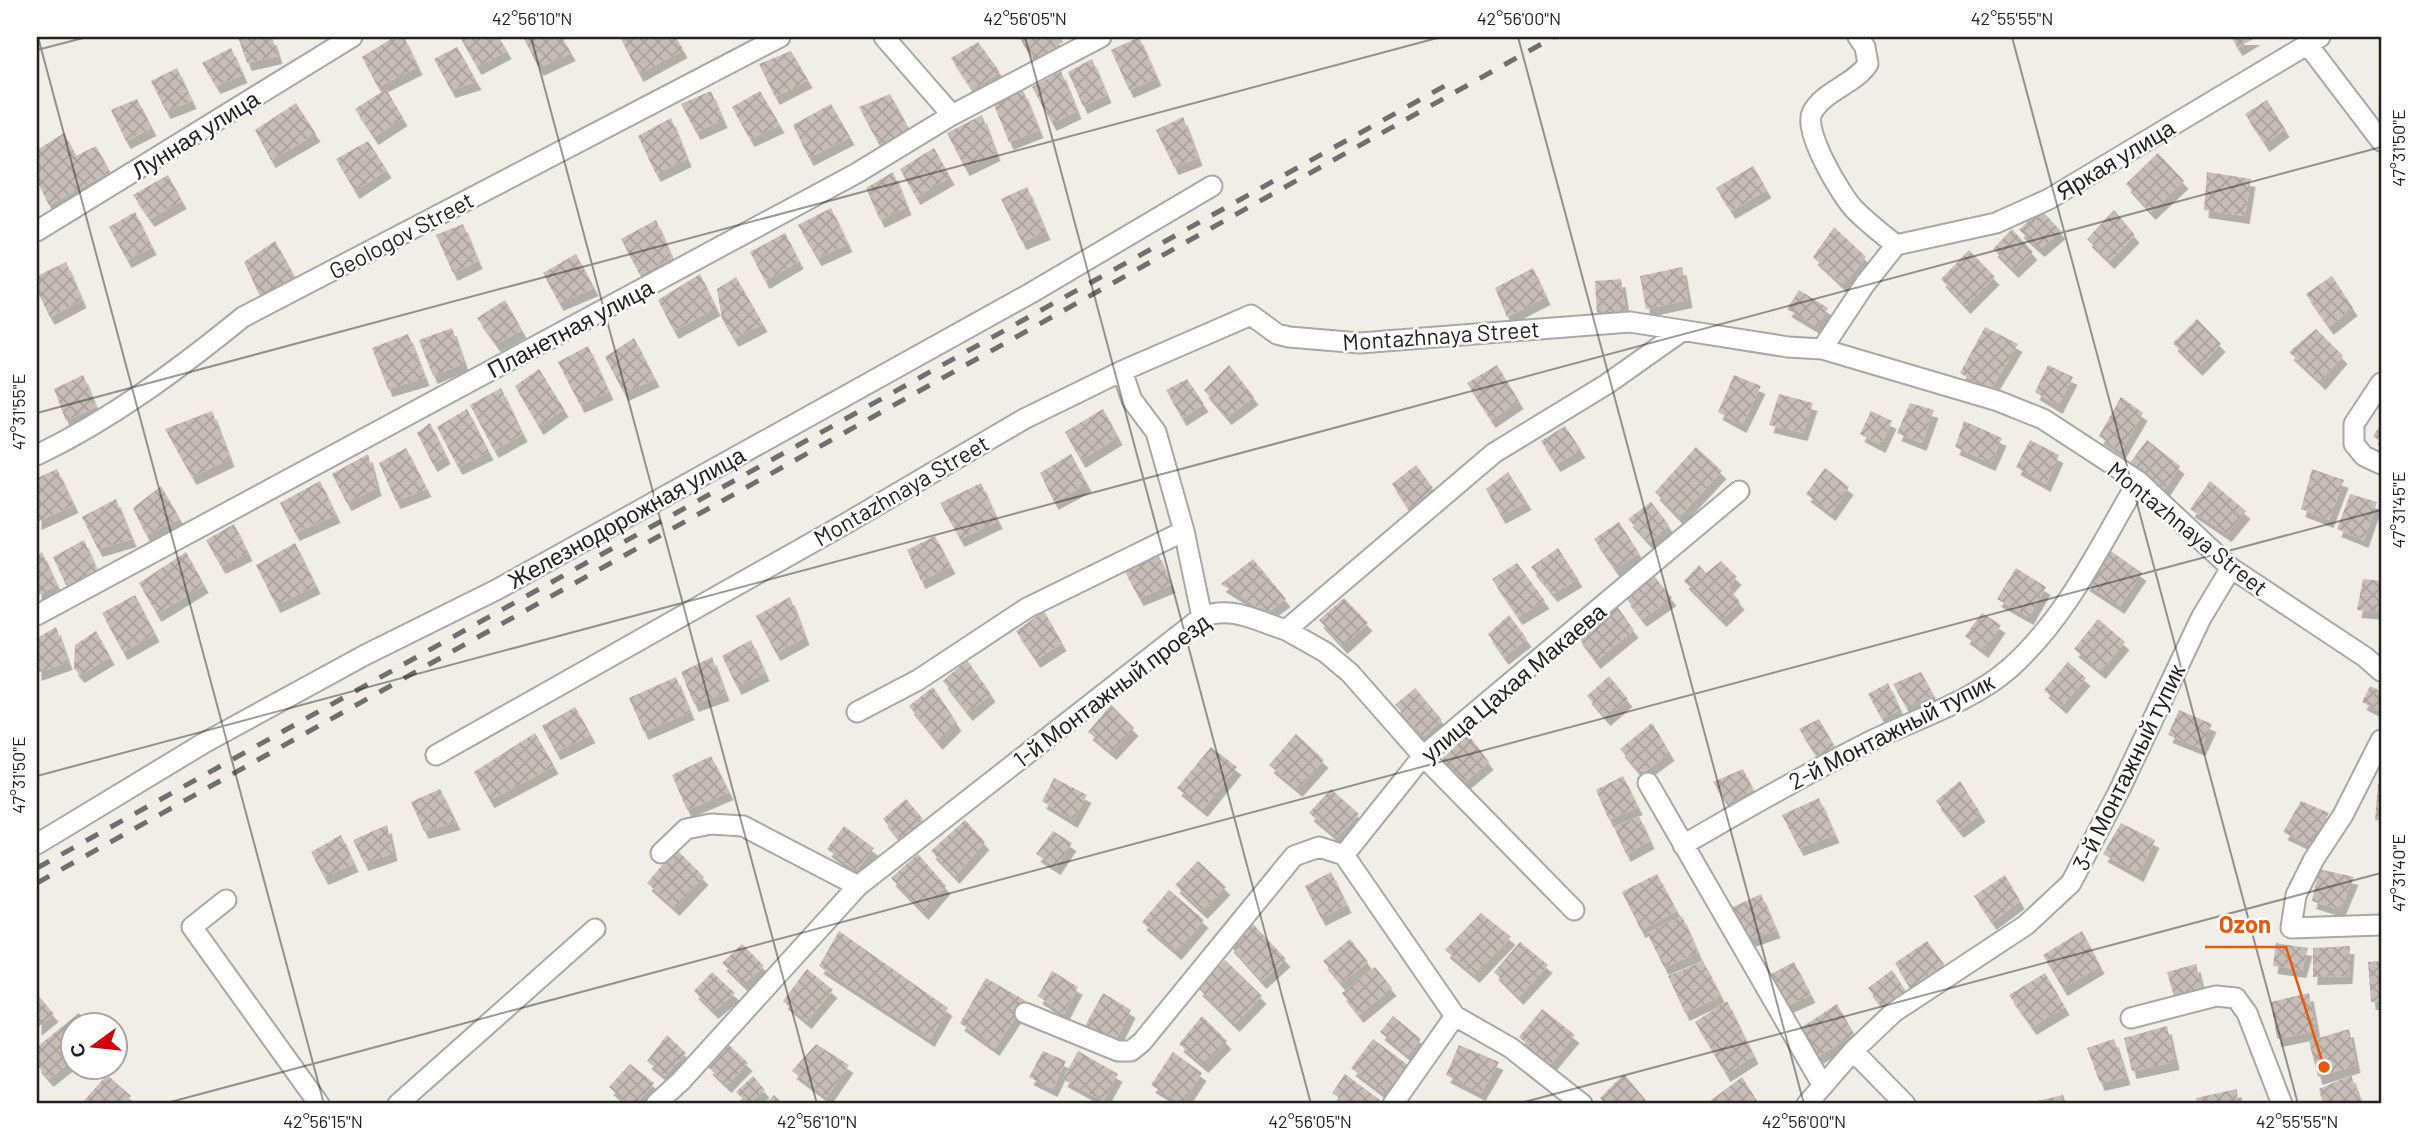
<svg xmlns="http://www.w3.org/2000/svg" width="2418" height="1141" viewBox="0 0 2418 1141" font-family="Barlow,sans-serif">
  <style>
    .building { fill: url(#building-cross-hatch); filter: url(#shadow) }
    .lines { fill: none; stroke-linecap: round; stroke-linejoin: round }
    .minor-casing { stroke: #a8a8a8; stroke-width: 23 }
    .minor { stroke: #fff; stroke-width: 19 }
    .rail { stroke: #6f6f6f; stroke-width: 5; stroke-dasharray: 14 14; stroke-linecap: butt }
    .ticks { fill: none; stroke: #212121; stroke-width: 2; stroke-opacity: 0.45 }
    .labels { text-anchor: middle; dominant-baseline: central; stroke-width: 5; stroke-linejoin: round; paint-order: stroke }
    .street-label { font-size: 23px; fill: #212121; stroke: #fff }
    .leader { fill: none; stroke: #e8590c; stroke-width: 2.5 }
    .callout-dot { fill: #e8590c; stroke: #fff; stroke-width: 2.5 }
    .callout-label { font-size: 24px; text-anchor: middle; font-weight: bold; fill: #e8590c; stroke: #fff; stroke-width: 5; stroke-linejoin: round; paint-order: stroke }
    .neatline { fill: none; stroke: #212121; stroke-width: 2.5 }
    .ticks-label { font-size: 18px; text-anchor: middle; fill: #212121 }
  </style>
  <defs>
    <pattern id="building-cross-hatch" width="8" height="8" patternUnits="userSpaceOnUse" patternTransform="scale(1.75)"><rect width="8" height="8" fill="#c6bdb6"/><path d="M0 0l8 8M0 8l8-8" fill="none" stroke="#aaa29c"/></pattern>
    <filter id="shadow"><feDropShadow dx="4.5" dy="8" stdDeviation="0" flood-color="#0004"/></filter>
  </defs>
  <rect width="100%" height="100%" fill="#f1ede7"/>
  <!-- building -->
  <path class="building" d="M238,37H272L278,56L247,63Z
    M394,37H404L418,67L378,87L362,57Z
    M465,37H499L507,51L477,67L461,39Z
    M523,37H562L571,53L539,68Z
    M620,37H676L683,50L639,74Z
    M1019,37H1060L1063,42L1034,61Z
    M1139,37L1157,78L1129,90L1111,50Z
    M2231,37H2256L2238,48Z
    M978,42L1000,72L972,90L951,58Z
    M457,47L477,82L451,90L434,59Z
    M231,48L243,75L216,86L202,63Z
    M791,51L808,80L775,97L759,64Z
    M1092,59L1107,95L1083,106L1068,72Z
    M177,68L192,101L166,111L151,81Z
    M1061,71L1077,111L1052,123L1032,87Z
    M386,89L403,118L374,137L355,109Z
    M1023,90L1039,130L1009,142L994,105Z
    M711,91L723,120L696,132L681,104Z
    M760,91L780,125L750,139L732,107Z
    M890,94L910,131L881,148L859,107Z
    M137,99L152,128L126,141L111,110Z
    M2267,100L2285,129L2265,144L2245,114Z
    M296,103L316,134L271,160L255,130Z
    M831,104L850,137L809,158L793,125Z
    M982,115L996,153L965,168L947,133Z
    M1183,117L1198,158L1174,167L1156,130Z
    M671,118L687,159L656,174L638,136Z
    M64,133L76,156L96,146L110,172L49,205L37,181V150Z
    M368,141L387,170L355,191L336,159Z
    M934,148L950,177L916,197L900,169Z
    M2158,153L2184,181L2151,212L2126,184Z
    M1753,166L1767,190L1731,211L1716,188Z
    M893,172L907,207L880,220L866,188Z
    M2207,172L2251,179L2245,216L2204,210Z
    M168,175L182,201L150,219L133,195Z
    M1027,187L1046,232L1022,242L1001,199Z
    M831,208L848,244L817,258L798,225Z
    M2040,209L2061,231L2040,249L2019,230Z
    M2114,210L2135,235L2110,261L2087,239Z
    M135,212L152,247L127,260L109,227Z
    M656,220L672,258L640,275L621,239Z
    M463,224L478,261L453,273L436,235Z
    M1834,227L1866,257L1843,285L1813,257Z
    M2012,229L2033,252L2014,270L1993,249Z
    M785,233L799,261L765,281L750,252Z
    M275,241L295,277L260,296L244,262Z
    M1969,250L1995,277L1966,306L1941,279Z
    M576,254L594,288L559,303L543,273Z
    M66,262L82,300L50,317L37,291V276Z
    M1682,267L1688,300L1646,309L1640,276Z
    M1533,268L1546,297L1507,317L1495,288Z
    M700,274L716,308L674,331L658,300Z
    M2332,276L2353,308L2329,327L2306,294Z
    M736,277L763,324L734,339L722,319L717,289Z
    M1621,279L1626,314L1597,315L1595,281Z
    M1799,290L1828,308L1817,327L1787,309Z
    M505,300L522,330L496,344L477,318Z
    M2197,319L2221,344L2198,368L2173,343Z
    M1985,327L2018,344L1990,391L1960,373Z
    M452,328L464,363L433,376L419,340Z
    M2316,329L2343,356L2321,382L2289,352Z
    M408,334L425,378L388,389L372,348Z
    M634,338L655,379L624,393L605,357Z
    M588,346L609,392L580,405L558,362Z
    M1229,365L1254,397L1227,417L1204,390Z
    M1497,365L1519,401L1491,420L1467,383Z
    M2048,365L2073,377L2058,406L2035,392Z
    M539,369L564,409L539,427L515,386Z
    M83,375L96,407L66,421L54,389Z
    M1734,375L1761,386L1742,425L1718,412Z
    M1187,379L1204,404L1182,418L1166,390Z
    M501,388L523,434L494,450L470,405Z
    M1779,394L1813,403L1803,433L1769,425Z
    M2121,397L2143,413L2121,451L2099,436Z
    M1910,403L1934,410L1922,443L1897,433Z
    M467,409L489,452L458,467L437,427Z
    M1103,409L1118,437L1081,460L1065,432Z
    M212,411L230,459L192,477L165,429Z
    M1871,411L1892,421L1881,445L1860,434Z
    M1964,421L2002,438L1991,463L1955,447Z
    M430,423L446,456L433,464L417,433Z
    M2381,424V442L2373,436Z
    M1565,426L1581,450L1556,464L1541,441Z
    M2030,440L2059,455L2046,484L2016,467Z
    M2147,440L2180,466L2163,492L2127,467Z
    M1696,447L1722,471L1679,517L1655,492Z
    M406,448L427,489L396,501L379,463Z
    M368,454L377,488L347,503L332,474Z
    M1071,454L1087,484L1054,502L1040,473Z
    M1416,465L1433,488L1409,510L1392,484Z
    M1825,468L1849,487L1831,513L1806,494Z
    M57,469L74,505L37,522V478Z
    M2312,469L2344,480L2329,520L2301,509Z
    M1508,472L1527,502L1501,516L1486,489Z
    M320,481L336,515L295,533L280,503Z
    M2210,481L2246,511L2227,534L2190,509Z
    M981,483L998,521L960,539L940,503Z
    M161,486L180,519L146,535L133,508Z
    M2350,494L2377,502L2364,540L2337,529Z
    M116,499L132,539L98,549L82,517Z
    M1651,502L1669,525L1649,542L1628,519Z
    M1619,522L1639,553L1615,569L1594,539Z
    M234,524L248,553L221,566L206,540Z
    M935,536L951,566L921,581L907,550Z
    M84,540L98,573L66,585L53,557Z
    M295,543L316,586L276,605L256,565Z
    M1558,548L1578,579L1553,594L1531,567Z
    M2108,549L2142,573L2120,606L2085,583Z
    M42,552L57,585L37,596V555Z
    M186,552L204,585L157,614L139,583Z
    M1157,552L1171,585L1139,598L1123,568Z
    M1253,559L1286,599L1267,613L1221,584Z
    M1721,561L1737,577L1728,587L1740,602L1722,619L1684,581L1699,565L1706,573Z
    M1517,563L1545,601L1518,617L1492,579Z
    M2016,568L2046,587L2029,617L1997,599Z
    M1653,575L1672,598L1642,619L1626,598Z
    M2363,579L2381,581V612L2357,610Z
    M135,595L155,634L123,652L102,613Z
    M790,597L805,637L776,653L756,616Z
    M1344,598L1368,623L1343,646L1319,620Z
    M1616,605L1634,630L1596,661L1578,637Z
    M1044,611L1062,643L1036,660L1016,631Z
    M1982,613L2001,625L1984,650L1965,636Z
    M1509,615L1527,639L1504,657L1488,634Z
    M2098,619L2125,642L2101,671L2074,649Z
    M56,627L68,662L37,673V638Z
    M96,631L110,657L80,675L74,668L75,645Z
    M751,640L765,673L737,687L722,656Z
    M712,657L725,693L694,704L681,672Z
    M967,660L991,694L968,713L943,681Z
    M2068,662L2086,678L2062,706L2044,690Z
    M1921,672L1934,696L1906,707L1893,684Z
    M1609,676L1628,699L1606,718L1587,696Z
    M676,677L690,712L644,732L629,698Z
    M1888,683L1900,710L1882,719L1868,694Z
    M2370,686L2381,691L2379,711L2362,702Z
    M933,687L957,723L938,742L909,706Z
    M1415,688L1442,720L1423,737L1395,705Z
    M1111,705L1134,728L1112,752L1088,732Z
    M575,707L591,735L556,752L542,726Z
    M2179,710L2212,724L2201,748L2168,735Z
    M1819,719L1835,747L1817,757L1799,729Z
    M1652,723L1670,753L1641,774L1620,749Z
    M535,733L554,766L490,800L474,772Z
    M1296,734L1324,760L1298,789L1269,765Z
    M1468,734L1489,762L1460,786L1438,763Z
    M1211,747L1237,767L1203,809L1177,788Z
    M711,756L729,792L687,810L672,775Z
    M1743,769L1753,790L1727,804L1713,782Z
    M1623,776L1638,807L1609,820L1596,790Z
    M1054,778L1087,795L1073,820L1042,801Z
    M1960,781L1981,814L1959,830L1936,801Z
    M2378,784H2381V821L2375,820Z
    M440,789L456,822L424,831L411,802Z
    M1331,789L1359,814L1337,837L1309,813Z
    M1819,798L1835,835L1799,848L1782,815Z
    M906,799L923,819L900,840L883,819Z
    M2301,801L2329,813L2310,845L2283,832Z
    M1639,816L1650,841L1626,854L1614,827Z
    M965,820L985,842L955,876L931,851Z
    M2121,823L2155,840L2139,874L2103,854Z
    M387,825L393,853L364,863L353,840Z
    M844,826L874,848L856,871L827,849Z
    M1053,831L1072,843L1056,867L1036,854Z
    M341,835L354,864L324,877L311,852Z
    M676,849L704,877L675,908L647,883Z
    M918,854L946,886L924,912L891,878Z
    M1198,861L1226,887L1203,911L1175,885Z
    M2319,869L2354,877L2340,910L2312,901Z
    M1331,872L1347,905L1321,918L1305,886Z
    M1657,874L1677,911L1641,930L1622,892Z
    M2005,875L2020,901L1992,922L1974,896Z
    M1169,890L1204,920L1177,952L1142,922Z
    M1761,894L1776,930L1745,941L1729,909Z
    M1481,913L1511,937L1475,975L1445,950Z
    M1682,916L1698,953L1664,967L1647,933Z
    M1252,923L1286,959L1262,981L1229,944Z
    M839,931L948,1008L930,1039L819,966Z
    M2082,931L2100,966L2063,988L2043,955Z
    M1350,939L1368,962L1341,983L1323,961Z
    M1927,941L1944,964L1910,988L1895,963Z
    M1520,942L1548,965L1519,997L1494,972Z
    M2276,943L2308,948L2302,970L2273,966Z
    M742,944L764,966L744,984L722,963Z
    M2350,946L2348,976L2313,977V948Z
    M1225,960L1262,996L1235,1024L1198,988Z
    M1703,961L1721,996L1685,1013L1668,976Z
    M2381,961V1001L2371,1002L2368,962Z
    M1794,962L1811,995L1786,1006L1769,975Z
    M2196,964L2202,989L2174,997L2167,972Z
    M1375,967L1392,988L1359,1015L1342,993Z
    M807,969L833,990L807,1021L783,1001Z
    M1892,970L1907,993L1883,1008L1868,988Z
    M1052,971L1078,987L1064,1014L1038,996Z
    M712,972L735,993L714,1011L694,991Z
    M2045,973L2065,1007L2032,1027L2009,995Z
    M986,978L1026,1001L995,1048L960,1023Z
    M1103,993L1131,1010L1115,1042L1085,1026Z
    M2309,993L2316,1031L2277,1039L2271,1002Z
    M37,994L54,1014L37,1028Z
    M1727,1001L1754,1056L1726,1074L1695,1022Z
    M1837,1004L1854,1034L1817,1057L1799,1029Z
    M1542,1009L1575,1035L1550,1065L1519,1037Z
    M79,1013L89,1026H74V1059L49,1079L37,1065V1047Z
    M1202,1016L1227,1041L1204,1065L1179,1044Z
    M1393,1016L1421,1039L1408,1055L1380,1032Z
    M2167,1026L2175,1062L2132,1071L2124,1038Z
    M2349,1029L2356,1065L2318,1077L2309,1041Z
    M667,1035L686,1053L665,1076L647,1061Z
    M1373,1039L1408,1065L1385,1094L1351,1068Z
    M2114,1039L2126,1077L2100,1083L2087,1048Z
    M816,1044L849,1065L827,1097L792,1071Z
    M729,1045L748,1063L727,1085L708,1067Z
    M1459,1045L1499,1062L1481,1093L1446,1075Z
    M1043,1051L1066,1061L1053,1089L1029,1077Z
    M1078,1051L1118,1074L1103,1101L1063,1079Z
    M1173,1052L1202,1073L1182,1104L1151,1085Z
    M630,1064L654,1083L636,1104H628L609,1087Z
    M1345,1074L1380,1100L1377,1104H1347L1332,1093Z
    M1624,1074L1649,1104H1605L1600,1098Z
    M107,1075L131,1096L124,1104H81Z
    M2351,1075L2361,1104H2323L2319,1089Z
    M753,1076L765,1090L748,1104L736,1092Z
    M1742,1077L1759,1104H1706Z
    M2237,1089L2238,1104H2197L2196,1098Z
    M774,1095L783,1104H765Z
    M2063,1095L2066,1104H2029V1103Z"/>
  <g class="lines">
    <defs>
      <path id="minor" d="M884,37L952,115
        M1858,37L1865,47L1868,64C1854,85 1823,91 1812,113C1803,131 1841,196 1855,210C1867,222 1882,234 1896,245
        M2308,45L2381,141
        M37,231L352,37
        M1896,245L1996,223L2049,199L2320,37
        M1822,349L1865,284L1896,245
        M1122,371L1132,400L1156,432L1184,531L1202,617
        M2381,383L2354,424V444L2364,456L2381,464
        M37,455C112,419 179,369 243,317L780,37
        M37,615L857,173L952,115L1101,37
        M1286,630L1325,652L1350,673L1423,756L1574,910
        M857,712L918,680L1027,608L1184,531
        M2381,740L2343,815L2314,859L2296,895L2291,928L2381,925
        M436,755L845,524L1024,419L1122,371L1251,315L1277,334L1289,337L1360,343L1630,322L1788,347L1822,349L1998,401L2043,419L2138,481L2231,568L2365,657L2381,671
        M1648,783L1823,1086
        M37,844L204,743L365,655L496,590L1031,293L1212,186
        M1683,845C1744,810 1805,774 1869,742C1915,719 1970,703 2010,668C2067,617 2100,546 2138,481
        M661,853L686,829L711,824L743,826L858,886
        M226,900L192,927L319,1104
        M1025,1013L1118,1051H1131L1142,1042L1294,856L1319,847L1344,855
        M1455,1016L1511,1048L1582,1104
        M2131,1018L2216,996L2236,998L2247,1013L2282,1104
        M1853,1051L1905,1104
        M398,1104L595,929
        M656,1104L681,1081L858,886L1202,617C1231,605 1257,621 1286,630L1494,453L1607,384L1682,331
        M1393,1104L1455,1016L1344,855L1423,756L1739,491
        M1807,1104L1853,1051L1894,1012L2026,925L2071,883L2119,791L2201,618L2231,568"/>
    </defs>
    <!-- minor casing -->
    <use href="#minor" class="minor-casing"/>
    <!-- minor -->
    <use href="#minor" class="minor"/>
    <!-- rail -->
    <path class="rail" d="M37,868L1450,83
      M37,883L1554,37"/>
  </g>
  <!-- ticks -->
  <path class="ticks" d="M38,37L324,1104M531,37L817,1104M1025,37L1311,1104M1518,37L1804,1104M2012,37L2298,1104M37,50L87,37M37,413L1441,37M37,776L2381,147M163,1104L2381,510M1517,1104L2381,873"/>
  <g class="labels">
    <!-- street labels -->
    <g class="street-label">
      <text transform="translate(195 134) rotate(-32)">Лунная улица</text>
      <text transform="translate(2115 159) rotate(-31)">Яркая улица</text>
      <text transform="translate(401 235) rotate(-28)">Geologov Street</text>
      <text transform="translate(570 328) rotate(-28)">Планетная улица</text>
      <text transform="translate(1441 335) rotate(-4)">Montazhnaya Street</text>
      <text transform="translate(901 490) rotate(-30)">Montazhnaya Street</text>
      <text transform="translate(626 517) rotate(-29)">Железнодорожная улица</text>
      <text transform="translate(2188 528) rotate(39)">Montazhnaya Street</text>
      <text transform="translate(1513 682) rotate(-40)">улица Цахая Макаева</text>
      <text transform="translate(1111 690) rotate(-37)">1-й Монтажный проезд</text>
      <text transform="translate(1891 731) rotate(-27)">2-й Монтажный тупик</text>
      <text transform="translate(2128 767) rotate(-64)">3-й Монтажный тупик</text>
    </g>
  </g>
  <!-- callouts -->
  <path class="leader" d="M2324 1067L2286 947H2205"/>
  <circle class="callout-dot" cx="2324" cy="1067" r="7"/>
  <g class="callout-label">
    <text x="2245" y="933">Ozon</text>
  </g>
  <!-- border -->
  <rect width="2418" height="1141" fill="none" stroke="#ffffff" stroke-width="77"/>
  <!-- north arrow -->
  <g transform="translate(94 1046) rotate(255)"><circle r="33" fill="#ffffff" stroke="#a6a6a6" stroke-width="2"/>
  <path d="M0-5L12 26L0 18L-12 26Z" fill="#d2000d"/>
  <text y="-10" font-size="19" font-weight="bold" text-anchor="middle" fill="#212121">С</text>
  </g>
  <rect x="38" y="38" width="2342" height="1064" class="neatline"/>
  <g class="ticks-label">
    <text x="532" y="25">42°56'10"N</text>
    <text x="1025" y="25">42°56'05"N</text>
    <text x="1519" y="25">42°56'00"N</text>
    <text x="2012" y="25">42°55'55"N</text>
    <text transform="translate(2399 148) rotate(-90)" y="6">47°31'50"E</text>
    <text transform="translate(19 412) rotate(-90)" y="6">47°31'55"E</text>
    <text transform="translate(2399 510) rotate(-90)" y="6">47°31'45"E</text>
    <text transform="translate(19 775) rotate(-90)" y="6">47°31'50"E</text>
    <text transform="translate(2399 873) rotate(-90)" y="6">47°31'40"E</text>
    <text x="323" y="1128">42°56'15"N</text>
    <text x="817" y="1128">42°56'10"N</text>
    <text x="1310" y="1128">42°56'05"N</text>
    <text x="1804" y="1128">42°56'00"N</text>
    <text x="2297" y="1128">42°55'55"N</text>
  </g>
</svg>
